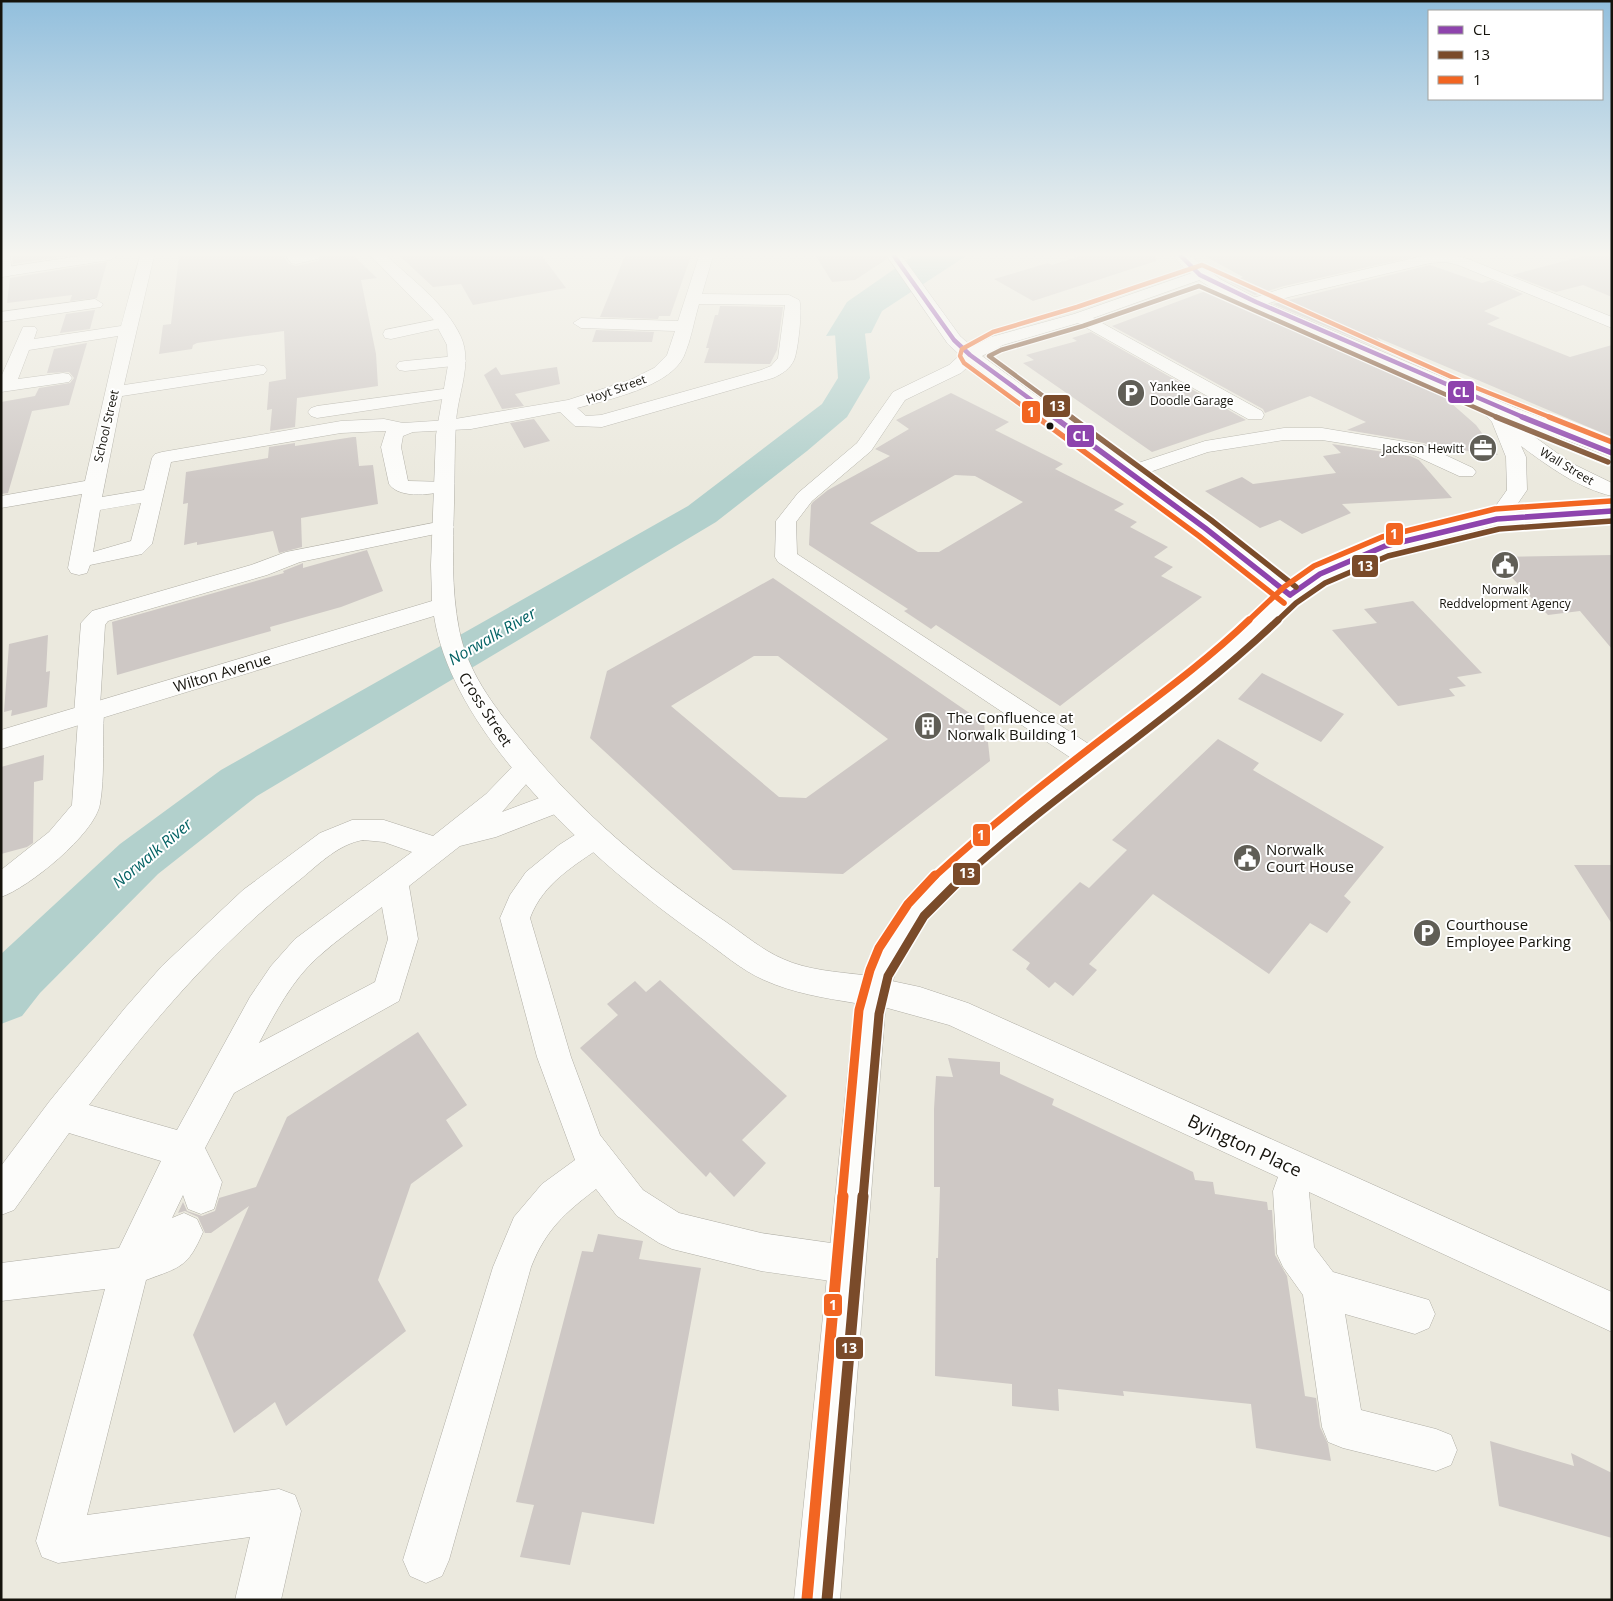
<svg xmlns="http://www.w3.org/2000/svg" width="1613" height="1601" viewBox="0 0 1613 1601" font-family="'Open Sans',sans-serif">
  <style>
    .water { fill: #b2d0cc }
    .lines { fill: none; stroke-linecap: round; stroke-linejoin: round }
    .river { fill: #b2d0cc; fill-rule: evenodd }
    .building { fill: #cec8c5; fill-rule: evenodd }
    .minor-casing { stroke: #b0aea5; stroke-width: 1 }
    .major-casing { stroke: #b0aea5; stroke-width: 1 }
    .minor { fill: #fcfcfa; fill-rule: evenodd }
    .major { fill: #fcfcfa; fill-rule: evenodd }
    .bus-1-far1-casing { stroke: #fff; stroke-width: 7 }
    .bus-1-casing { stroke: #fff; stroke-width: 9 }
    .bus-2-far4-casing { stroke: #fff; stroke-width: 7 }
    .bus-2-far3-casing { stroke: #fff; stroke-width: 9 }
    .bus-2-far2-casing { stroke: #fff; stroke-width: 11 }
    .bus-2-far1-casing { stroke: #fff; stroke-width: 12 }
    .bus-2-casing { stroke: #fff; stroke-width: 15 }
    .bus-3-far4-casing { stroke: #fff; stroke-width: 7 }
    .bus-3-far3-casing { stroke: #fff; stroke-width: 9 }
    .bus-3-far2-casing { stroke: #fff; stroke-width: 11 }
    .bus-3-far1-casing { stroke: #fff; stroke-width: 12 }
    .bus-3-casing { stroke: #fff; stroke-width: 15 }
    .bus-1-far1 { stroke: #8e44ad; stroke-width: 4.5 }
    .bus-1 { stroke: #8e44ad; stroke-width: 5.5 }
    .bus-2-far4 { stroke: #7a4b2a; stroke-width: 4.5 }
    .bus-2-far3 { stroke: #7a4b2a; stroke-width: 5.5 }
    .bus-2-far2 { stroke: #7a4b2a; stroke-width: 7 }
    .bus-2-far1 { stroke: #7a4b2a; stroke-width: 9 }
    .bus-2 { stroke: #7a4b2a; stroke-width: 11 }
    .bus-3-far4 { stroke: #f26522; stroke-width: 4.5 }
    .bus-3-far3 { stroke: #f26522; stroke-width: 5.5 }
    .bus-3-far2 { stroke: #f26522; stroke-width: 7 }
    .bus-3-far1 { stroke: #f26522; stroke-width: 9 }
    .bus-3 { stroke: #f26522; stroke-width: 11 }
    .bus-dot { fill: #15130c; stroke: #fff; stroke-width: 2 }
    .labels { text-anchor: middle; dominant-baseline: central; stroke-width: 4; stroke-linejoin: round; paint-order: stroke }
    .far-poi-label { font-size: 12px; fill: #15130c; stroke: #fff; text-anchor: start }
    .far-street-label { font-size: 12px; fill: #15130c; stroke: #fff }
    .street-label { font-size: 15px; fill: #15130c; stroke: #fff }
    .poi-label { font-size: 15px; fill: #15130c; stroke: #fff; text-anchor: start }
    .water-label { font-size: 16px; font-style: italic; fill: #056365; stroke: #fff }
    .near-street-label { font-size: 18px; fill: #15130c; stroke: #fff }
    .line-badge { stroke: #fff; stroke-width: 2 }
    .badge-label { font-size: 14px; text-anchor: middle; font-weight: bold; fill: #fff }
  </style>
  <rect width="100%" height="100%" fill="#ebe9de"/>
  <!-- water -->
  <path class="water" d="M913,256H966L882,311L871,333L826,336L847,302Z"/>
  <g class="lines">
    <!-- river -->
    <path class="river" d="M922,256H954L950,262L875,315L865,334L870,378L847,417L807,451L716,522L257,796L158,874L40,993L22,1016L1,1024V954L120,844L221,770L688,506L781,435L822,404L838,378L835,334L851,304Z"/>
  </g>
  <!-- building -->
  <path class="building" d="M12,256H66L13,264Z
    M179,256H284L289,264L296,266L318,261L322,256H354L377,278L361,280L376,354L378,386L297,398L295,427L270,431L272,409L267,410L269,382L286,379L284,331L197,343L193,345L192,349L159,354L163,325L171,324Z
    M400,256H542L566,288L473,305L461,284L433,287Z
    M625,256H691L670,316H659L658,319L600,317Z
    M816,256H885L887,259L855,280L832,282Z
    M1080,256H1155L1156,261L1033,301L994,279L1048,263L1052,265Z
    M1205,256H1411L1412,257L1284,286L1255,295L1230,282L1243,277Z
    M1584,256H1612V297L1583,285L1556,292L1512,275Z
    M107,262L97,298L70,301L72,295L7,303L10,278Z
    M1430,265L1482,283L1491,280L1523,294L1484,311L1500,318L1487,324L1570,357L1612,345V437L1376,337L1397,356L1273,304Z
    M1211,289L1245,308L1435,389L1476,425L1498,455L1431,446L1424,443L1347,430L1366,422L1310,396L1265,413L1263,409L1112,326Z
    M720,306L783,307L777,350L770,364L704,363L709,348H706L715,315H718Z
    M95,310L90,329L60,333L66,314Z
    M596,330L654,332L652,342H592Z
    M1091,332L1246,420L1152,452L1023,363L1034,360L1026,355L1077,341L1072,338Z
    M87,343L69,405L32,411L8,493L1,494V402L35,396L39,388L70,383L74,378L69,372L47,373L54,349Z
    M496,367L501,375L557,367L560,384L515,394L524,406L502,409L484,375Z
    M951,393L1009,422L995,430L1063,464L1055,469L1124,504L1114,510L1137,522L1130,527L1168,547L1154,557L1173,567L1161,576L1202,597L1060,706L936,625L931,629L904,611L908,609L809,545L811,505L813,502L828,490L890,456L875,449L909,429L896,420ZM955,475L975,476L1023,502L939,552H918L870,523Z
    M534,419L550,441L524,448L510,423Z
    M353,437H356L359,466L373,465L378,504L301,518L302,547L279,553L273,531L197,545V542L184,545L188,503L183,504L186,472L268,458L269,447L295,443V446Z
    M1332,444L1410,456L1419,460L1452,498L1342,504L1351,513L1302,534L1280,520L1260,528L1205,491L1242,477L1253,484L1336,473L1323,456L1341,453Z
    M367,550L383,591L341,607L270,627L271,631L117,675L112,622L284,573L283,571L301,564L303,563V568Z
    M1612,555V649L1580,611L1548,615L1492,557Z
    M773,578L984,723L985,733H987L990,761L843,874L733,870L590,738L607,671ZM754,656H778L888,739L806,798L779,797L671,706Z
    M1413,601L1482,673L1457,677L1466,686L1449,689L1455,696L1398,706L1332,630L1377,623L1364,609Z
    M48,635L46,672L50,671L47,707L11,716L12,710L4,712L9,644Z
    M1262,673L1344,714L1321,742L1238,699Z
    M1218,739L1259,763L1253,770L1384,847L1344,896L1351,902L1327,933L1310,923L1269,974L1153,894L1089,964L1097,970L1073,996L1055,982L1049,988L1026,969L1030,963L1012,950L1080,882L1089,888L1127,850L1112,840Z
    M44,755L43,780L34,782L33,843L27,847L1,854V767Z
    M1574,865H1612V924Z
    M660,980L787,1096L742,1140L766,1163L734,1197L710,1172L706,1177L580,1048L618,1015L607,1004L635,981L646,992Z
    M418,1032L467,1105L446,1120L463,1146L411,1184L378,1280L406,1331L286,1426L275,1402L234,1433L193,1335L249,1206L211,1233H205L198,1217L185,1211L178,1213L183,1202L187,1211L202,1216L215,1211L219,1198L256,1187L287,1117Z
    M948,1058L1000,1062V1074L1054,1099L1052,1105L1193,1172L1195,1180L1213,1182L1215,1194L1267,1202L1268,1210H1272L1275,1255L1287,1276L1305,1396L1316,1398L1320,1427L1328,1444L1331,1461L1256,1448L1251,1404L1123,1391L1124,1396L1058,1389L1059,1411L1012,1406V1384L935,1376L936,1258H938L940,1187H934V1109L936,1076L953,1077Z
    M598,1234L643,1241L639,1259L701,1268L654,1524L582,1512L570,1565L520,1557L534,1505L516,1502L582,1251L593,1252Z
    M1490,1441L1574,1466L1571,1453L1612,1473V1538L1499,1506Z"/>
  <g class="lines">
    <defs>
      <path id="minor" d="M1,256H10L12,273L9,276L1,277Z
        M140,256H154L124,385L258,365L264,366L267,370L264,374L258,375L122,396L102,497L144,490L152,458L155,454L162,452L341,421L384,419L403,423L449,420L568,400L630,380L654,368L667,355L675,331L581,328L573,323L581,318L678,321L699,256H713L702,294L789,295L799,300C803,306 798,352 794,360C790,369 782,374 773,378L602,427L575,426L560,412L471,429L413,432L403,436L401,447L408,481L451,482L454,486L451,490C435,494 400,500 389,484L381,447L386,431H384L341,433L171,462L152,544L142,554L90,565L87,573L79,575L71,573L68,568L82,494L1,508V496L85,481L118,336L29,350L18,379L63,373L69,374L72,378L69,382L1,392V377L23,327H35L37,330L34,339L121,326ZM699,304L785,305L778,358L771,366L761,370L601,415L586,416L577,408C607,400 670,387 684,356C691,340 694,321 699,304ZM141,503L131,541L93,552L100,510Z
        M286,256H320L318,259L296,264L291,263Z
        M887,256H902L960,336L972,347L991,337L1074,314L1195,272H1205L1208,275L1205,278L1093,318L1262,411L1264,415L1262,419H1248L1078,323L1003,345L982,356L1132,465L1205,441L1284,428H1322L1424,445L1473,468L1476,472L1473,476H1459L1411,454L1322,440H1284L1208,452L1144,474L1298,590L1301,595L1298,600L1290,602L1282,600L1125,478L1120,477L1117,473L971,364L961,373L905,400L871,451L812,501L796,522L797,554L1101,752L1105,759L1101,766L1092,769L1083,766L778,562L775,557L776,521L798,493L857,443L893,392L949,365L960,355L948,344Z
        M1423,256H1457L1468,259L1612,317V328L1458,265L1446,262L1430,263L1289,297L1256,307L1248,302L1250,299L1284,288Z
        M95,299L103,304L101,307L1,322V312Z
        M444,318L450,320L452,323L450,326L391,339L385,338L383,334L385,330Z
        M457,356L463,357L466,361L463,365L405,371L399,370L396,366L399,362L405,361Z
        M451,388L457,389L460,393L457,397L317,418L311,416L308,412L311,408L317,406Z
        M443,521L450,523L454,527L450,531L300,562L267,575L108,621L105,625L100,706L104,712C102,742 105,775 100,804C95,834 28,888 1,897V870L49,832L72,805L78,720L74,714L81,623L92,611L251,565L286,552Z
        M527,758L536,761L540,768L502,812L558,791L568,795L572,802L568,809L496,837L460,846L409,886L418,939L399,1001L234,1093L205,1148L222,1182L214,1209L201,1214L188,1209L183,1195L172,1218L184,1213L197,1219L203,1232C188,1267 181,1267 146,1280L87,1515L279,1489L295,1495L301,1511L281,1600H235L250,1537L58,1563L42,1557L36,1541L105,1289L1,1301V1263L119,1248L161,1161L69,1133L14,1210L1,1215V1166L49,1102L125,1008L162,966L243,890L320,833L352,820H384L433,836L486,794L518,761ZM363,840L384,842L412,852L295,939L271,966L250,997L177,1130L89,1105C152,1021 219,943 302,878C320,863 339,844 363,840ZM382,907L388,939L375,982L259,1043C275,1013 292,980 318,957C338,939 361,923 382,907Z
        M594,826L604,829L608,837L604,845C575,865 543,883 530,918L571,1057L600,1135L643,1190L679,1213L761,1233L845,1245L859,1250L864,1264L859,1278L845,1283L761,1271L672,1249L659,1243L617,1216L596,1189C565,1213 546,1229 531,1267L449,1560L442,1576L426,1583L410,1576L403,1560L493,1267L514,1217L542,1184L575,1160L537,1057L500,918L510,895L526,872L559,845L584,829Z
        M873,977L920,987L968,1003L1612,1292V1332L1309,1192L1314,1247L1333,1272L1429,1300L1435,1314L1429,1328L1415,1334L1345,1314L1361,1410L1436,1429L1451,1435L1457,1450L1451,1465L1436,1471L1343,1448L1328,1442L1322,1427L1303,1295L1283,1267L1277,1254L1273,1191L1278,1177L949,1025L862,1001L857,991L862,981Z"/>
      <path id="major" d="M80,256H117L110,260L1,277V268Z
        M371,256H387C412,280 446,304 461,337C473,364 457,395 456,423C454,450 455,477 454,504C453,546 451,588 459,629C467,671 493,705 519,737C578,811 649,870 726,922C745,935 762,950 783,959C807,970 837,972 863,975C889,900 956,852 1016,805C1069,763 1125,723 1178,680C1198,663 1220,647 1240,629C1264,609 1285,583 1314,568C1370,541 1429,529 1490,514L1507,490L1506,457L1492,422L1484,414L1488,410C1435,388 1383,364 1330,341C1287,322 1201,295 1174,256H1190L1220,279L1262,301L1516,408L1612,444V457L1511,420L1571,463L1612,483V496C1578,488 1548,466 1521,446L1526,457L1527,490L1512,512L1612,505V517L1497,525L1392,551L1328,579L1298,600L1256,640L1164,718L1101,766L986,860L945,898L927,919L900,961L895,973L885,1012L840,1600H794L855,1003C824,998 793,993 764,980C741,970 721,952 701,938C602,869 453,739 434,616L1,749V730L432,601L431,565L436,435L448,365L447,345L433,319Z"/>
    </defs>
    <!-- minor casing -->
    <use href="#minor" class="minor-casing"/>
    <!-- major casing -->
    <use href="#major" class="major-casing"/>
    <!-- minor -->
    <use href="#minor" class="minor"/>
    <!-- major -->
    <use href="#major" class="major"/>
    <defs>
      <path id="bus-1-far1" d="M894,256L954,340L970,355L1056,418
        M1181,256L1200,275L1256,302L1525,418"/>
      <path id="bus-1" d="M1054,417L1205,528L1290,595
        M1522,417L1612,453
        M1290,595L1320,574L1385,546L1497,519L1612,511"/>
      <path id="bus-2-far4" d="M1073,418L989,356L1001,350L1083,326L1199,286L1499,418"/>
      <path id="bus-2-far3" d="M1071,417L1211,520L1296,587
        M1496,417L1608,462
        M1277,621L1296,603L1325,583L1388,556L1499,529L1612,521"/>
      <path id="bus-2-far2" d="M964,877C1064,786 1180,713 1278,620"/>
      <path id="bus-2-far1" d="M863,1198L879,1014L888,976L924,916L965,875"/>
      <path id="bus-2" d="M827,1600L863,1196"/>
      <path id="bus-3-far4" d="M1039,418L964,363L960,356L962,349L993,332L1077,307L1202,265L1474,387L1552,418"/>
      <path id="bus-3-far3" d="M1037,417L1199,536L1284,603
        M1549,417L1612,442
        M1248,621L1284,587L1314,566L1382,537L1495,509L1611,501"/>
      <path id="bus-3-far2" d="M934,877C983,832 1034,791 1086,751C1141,708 1199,668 1249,620"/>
      <path id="bus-3-far1" d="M842,1198L859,1010L870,970L879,948L908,904L935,875"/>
      <path id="bus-3" d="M807,1599L843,1196"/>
    </defs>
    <!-- bus-1-far1 casing -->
    <use href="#bus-1-far1" class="bus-1-far1-casing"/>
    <!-- bus-1 casing -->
    <use href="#bus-1" class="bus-1-casing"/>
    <!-- bus-2-far4 casing -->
    <use href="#bus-2-far4" class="bus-2-far4-casing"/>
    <!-- bus-2-far3 casing -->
    <use href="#bus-2-far3" class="bus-2-far3-casing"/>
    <!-- bus-2-far2 casing -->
    <use href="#bus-2-far2" class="bus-2-far2-casing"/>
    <!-- bus-2-far1 casing -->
    <use href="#bus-2-far1" class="bus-2-far1-casing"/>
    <!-- bus-2 casing -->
    <use href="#bus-2" class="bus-2-casing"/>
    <!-- bus-3-far4 casing -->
    <use href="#bus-3-far4" class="bus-3-far4-casing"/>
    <!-- bus-3-far3 casing -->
    <use href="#bus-3-far3" class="bus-3-far3-casing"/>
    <!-- bus-3-far2 casing -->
    <use href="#bus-3-far2" class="bus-3-far2-casing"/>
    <!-- bus-3-far1 casing -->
    <use href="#bus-3-far1" class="bus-3-far1-casing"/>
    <!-- bus-3 casing -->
    <use href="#bus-3" class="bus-3-casing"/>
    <!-- bus-1-far1 -->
    <use href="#bus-1-far1" class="bus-1-far1"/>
    <!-- bus-1 -->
    <use href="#bus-1" class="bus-1"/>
    <!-- bus-2-far4 -->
    <use href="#bus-2-far4" class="bus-2-far4"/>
    <!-- bus-2-far3 -->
    <use href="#bus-2-far3" class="bus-2-far3"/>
    <!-- bus-2-far2 -->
    <use href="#bus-2-far2" class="bus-2-far2"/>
    <!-- bus-2-far1 -->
    <use href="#bus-2-far1" class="bus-2-far1"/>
    <!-- bus-2 -->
    <use href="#bus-2" class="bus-2"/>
    <!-- bus-3-far4 -->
    <use href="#bus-3-far4" class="bus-3-far4"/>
    <!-- bus-3-far3 -->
    <use href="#bus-3-far3" class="bus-3-far3"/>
    <!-- bus-3-far2 -->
    <use href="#bus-3-far2" class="bus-3-far2"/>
    <!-- bus-3-far1 -->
    <use href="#bus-3-far1" class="bus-3-far1"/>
    <!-- bus-3 -->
    <use href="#bus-3" class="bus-3"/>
  </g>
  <!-- sky -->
  <linearGradient id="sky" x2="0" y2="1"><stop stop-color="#92bfdd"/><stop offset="0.53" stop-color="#f6f5f0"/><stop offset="1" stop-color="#f6f5f0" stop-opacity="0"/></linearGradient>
  <rect width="1613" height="480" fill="url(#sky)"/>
  <!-- icons -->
  <defs>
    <symbol id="parking-disc" viewBox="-11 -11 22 22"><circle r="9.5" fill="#605e56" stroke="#fff"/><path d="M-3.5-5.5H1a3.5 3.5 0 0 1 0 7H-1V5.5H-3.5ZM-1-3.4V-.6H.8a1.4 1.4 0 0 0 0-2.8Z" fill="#fff"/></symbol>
    <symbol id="office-disc" viewBox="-11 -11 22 22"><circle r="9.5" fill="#605e56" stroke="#fff"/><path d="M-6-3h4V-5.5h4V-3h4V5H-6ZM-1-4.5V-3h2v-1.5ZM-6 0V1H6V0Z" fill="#fff"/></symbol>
    <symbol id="civic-disc" viewBox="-11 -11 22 22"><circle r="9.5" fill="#605e56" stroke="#fff"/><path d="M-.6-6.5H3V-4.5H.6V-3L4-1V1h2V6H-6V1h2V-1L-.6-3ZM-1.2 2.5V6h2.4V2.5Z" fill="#fff"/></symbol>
    <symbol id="building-disc" viewBox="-11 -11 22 22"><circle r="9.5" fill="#605e56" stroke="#fff"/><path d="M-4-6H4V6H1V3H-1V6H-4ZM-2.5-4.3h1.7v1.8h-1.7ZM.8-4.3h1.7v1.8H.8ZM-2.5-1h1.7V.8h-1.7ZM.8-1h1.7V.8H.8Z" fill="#fff"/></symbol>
  </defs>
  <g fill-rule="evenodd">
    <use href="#parking-disc" x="1115" y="377" width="32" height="32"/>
    <use href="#office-disc" x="1467" y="432" width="32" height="32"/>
    <use href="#civic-disc" x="1489" y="549" width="32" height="32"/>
    <use href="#building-disc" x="912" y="710" width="32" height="32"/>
    <use href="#civic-disc" x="1231" y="842" width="32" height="32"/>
    <use href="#parking-disc" x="1411" y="917" width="32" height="32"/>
  </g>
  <!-- markers -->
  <circle class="bus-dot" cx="1050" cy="426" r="4.5"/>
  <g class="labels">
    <!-- far-poi labels -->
    <g class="far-poi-label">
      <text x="1150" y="386">Yankee<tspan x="1150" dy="14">Doodle Garage</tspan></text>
      <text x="1464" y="448" text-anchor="end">Jackson Hewitt</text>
      <text x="1505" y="589" text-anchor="middle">Norwalk<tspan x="1505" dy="14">Reddvelopment Agency</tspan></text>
    </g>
    <!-- far-street labels -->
    <g class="far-street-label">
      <text transform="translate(616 389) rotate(-20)">Hoyt Street</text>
      <text transform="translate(106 426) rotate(-77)">School Street</text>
      <text transform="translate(1567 466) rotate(31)">Wall Street</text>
    </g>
    <!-- street labels -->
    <g class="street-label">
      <text transform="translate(222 672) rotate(-17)">Wilton Avenue</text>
      <text transform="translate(486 709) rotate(57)">Cross Street</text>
    </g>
    <!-- poi labels -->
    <g class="poi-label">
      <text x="947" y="717">The Confluence at<tspan x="947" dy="17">Norwalk Building 1</tspan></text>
      <text x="1266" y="849">Norwalk<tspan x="1266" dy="17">Court House</tspan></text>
      <text x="1446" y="924">Courthouse<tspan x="1446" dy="17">Employee Parking</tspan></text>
    </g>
    <!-- water labels -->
    <g class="water-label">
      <text transform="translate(492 636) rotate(-30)">Norwalk River</text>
      <text transform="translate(152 853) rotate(-40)">Norwalk River</text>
    </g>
    <!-- near-street labels -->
    <g class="near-street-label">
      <text transform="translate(1245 1145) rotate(25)">Byington Place</text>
    </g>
  </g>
  <g class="line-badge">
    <rect x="1447" y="380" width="28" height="24" rx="5" fill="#8e44ad"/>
    <rect x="1042" y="394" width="29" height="24" rx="5" fill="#7a4b2a"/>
    <rect x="1021" y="400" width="20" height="24" rx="5" fill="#f26522"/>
    <rect x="1066" y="424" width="29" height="24" rx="5" fill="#8e44ad"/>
    <rect x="1385" y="522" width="19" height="24" rx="5" fill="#f26522"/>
    <rect x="1351" y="554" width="28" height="24" rx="5" fill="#7a4b2a"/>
    <rect x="972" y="823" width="19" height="24" rx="5" fill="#f26522"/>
    <rect x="952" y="862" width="29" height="24" rx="5" fill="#7a4b2a"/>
    <rect x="823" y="1293" width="20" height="24" rx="5" fill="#f26522"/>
    <rect x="835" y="1336" width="29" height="24" rx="5" fill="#7a4b2a"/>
  </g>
  <g class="badge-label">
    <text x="1461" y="397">CL</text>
    <text x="1057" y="411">13</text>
    <text x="1031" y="417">1</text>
    <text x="1081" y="441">CL</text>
    <text x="1394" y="539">1</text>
    <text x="1365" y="571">13</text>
    <text x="981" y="840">1</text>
    <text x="967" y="878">13</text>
    <text x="833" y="1310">1</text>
    <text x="849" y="1353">13</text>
  </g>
  <!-- border -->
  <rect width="1613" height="1601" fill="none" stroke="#15130c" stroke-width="5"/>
  <!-- legend -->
  <rect x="1428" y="10" width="175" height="90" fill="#ffffff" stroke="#a1a19e"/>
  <rect x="1438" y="26" width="25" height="8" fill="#8e44ad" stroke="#a1a19e"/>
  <text x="1473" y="35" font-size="15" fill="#15130c">CL</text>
  <rect x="1438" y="51" width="25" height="8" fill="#7a4b2a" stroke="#a1a19e"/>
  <text x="1473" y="60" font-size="15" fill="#15130c">13</text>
  <rect x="1438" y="76" width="25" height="8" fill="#f26522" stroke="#a1a19e"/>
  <text x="1473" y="85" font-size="15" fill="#15130c">1</text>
</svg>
